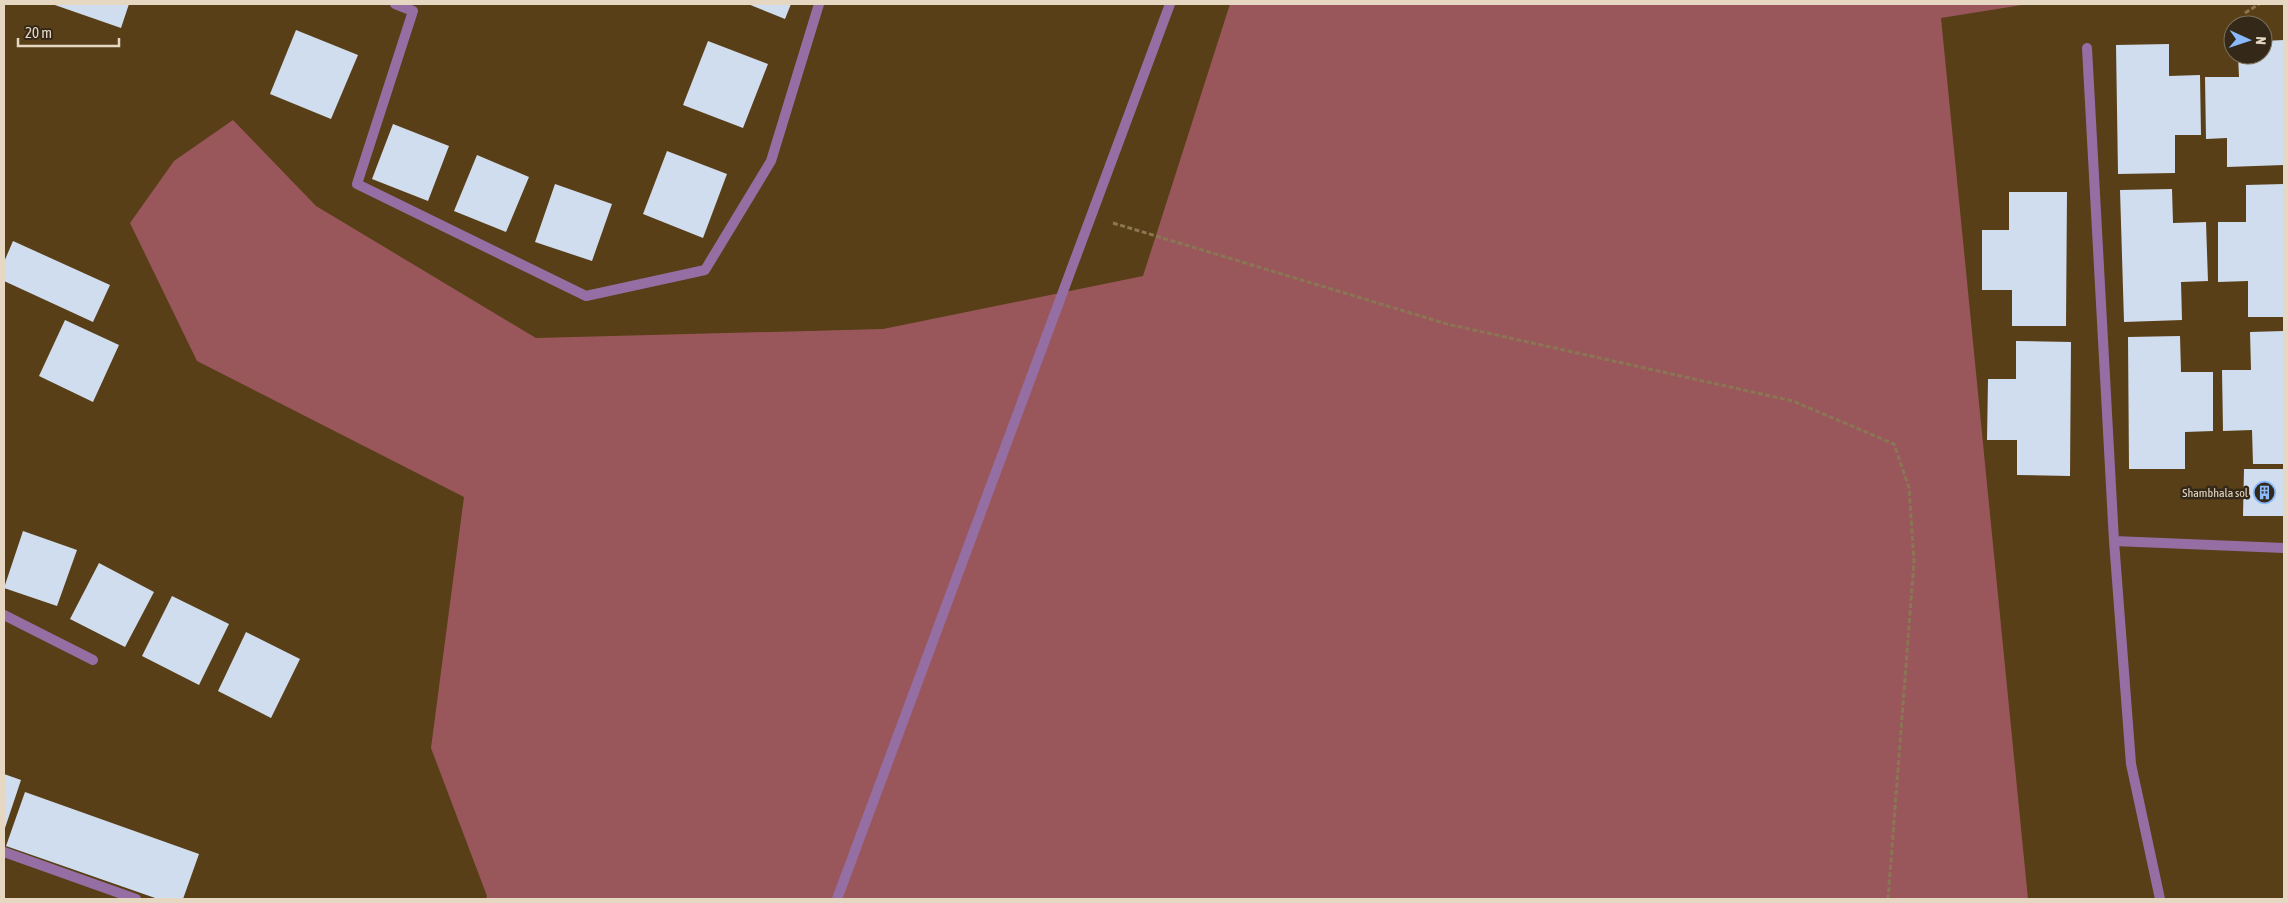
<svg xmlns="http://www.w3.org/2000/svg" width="2288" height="903" viewBox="0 0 2288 903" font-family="'Asap Condensed',sans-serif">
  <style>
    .green { fill: #99575b }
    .building { fill: #d0ddee }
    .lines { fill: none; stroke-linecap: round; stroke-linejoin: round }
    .path { stroke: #8b7654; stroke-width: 3; stroke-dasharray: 5 2.5; stroke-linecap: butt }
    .street { stroke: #956fa4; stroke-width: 10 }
    .labels { text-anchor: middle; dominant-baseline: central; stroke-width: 5; stroke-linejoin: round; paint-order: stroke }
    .poi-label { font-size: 12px; fill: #e6d7c2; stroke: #342918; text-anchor: end }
  </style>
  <rect width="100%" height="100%" fill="#583f17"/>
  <!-- green -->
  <path class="green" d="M1230,4H2028L1941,18L2028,899H486L487,896L431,748L464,497L197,361L130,223L174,161L233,120L316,206L536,338L883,329L1143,276Z"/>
  <!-- building -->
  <path class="building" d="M52,4H129L121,28Z
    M748,4H791L785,19Z
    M296,30L358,55L331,119L270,94Z
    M2284,40V165L2227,167V138L2206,139L2205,77H2239L2238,55H2263V41Z
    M708,41L768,64L743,128L683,105Z
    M2169,44V76L2200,75L2201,135H2175V173L2118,174L2116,45Z
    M393,124L449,146L428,201L372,179Z
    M667,151L727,174L703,238L643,214Z
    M477,155L529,177L506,232L454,211Z
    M555,184L612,204L592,261L535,242Z
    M2284,184V317H2248V281L2218,282V222H2246V185Z
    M2172,189L2173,223L2206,222L2208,281L2181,282L2182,320L2124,322L2120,190Z
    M2009,192H2067L2066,326H2012V290H1982V230H2009Z
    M13,241L110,285L93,322L4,281V262Z
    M65,320L119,345L93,402L39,376Z
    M2284,331V464H2253L2252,430L2223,431L2222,370H2251L2250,332Z
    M2180,336L2181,372H2213V431L2185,432V469H2129L2128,337Z
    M2016,341L2071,342L2070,476L2017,475V440H1987L1988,379H2016Z
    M2244,469H2284V516H2243Z
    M23,531L77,550L57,606L4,588Z
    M99,563L154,592L125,647L70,619Z
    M172,596L229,624L199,685L142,656Z
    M246,632L300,659L271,718L218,691Z
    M4,774L21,780L4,831Z
    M25,792L199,854L183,899H158L6,846Z"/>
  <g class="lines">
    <!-- path -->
    <path class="path" d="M2245,13L2259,4
      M1113,223L1447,324L1793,401L1894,444L1909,488L1914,562L1888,899"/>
    <!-- street -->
    <path class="street" d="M395,4L413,11L357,184L586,296L705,270L771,161L819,4
      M2087,48L2114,541L2131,764L2160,899
      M2114,541L2284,548
      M4,615L93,660
      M4,852L136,899
      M837,899L1170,4"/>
  </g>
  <!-- icons -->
  <defs>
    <symbol id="building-ring" viewBox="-11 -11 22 22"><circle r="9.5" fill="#342918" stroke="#8abafc" stroke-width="1.5"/><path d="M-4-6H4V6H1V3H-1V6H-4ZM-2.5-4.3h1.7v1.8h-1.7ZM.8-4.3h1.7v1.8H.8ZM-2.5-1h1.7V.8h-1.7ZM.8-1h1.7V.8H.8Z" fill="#8abafc"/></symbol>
  </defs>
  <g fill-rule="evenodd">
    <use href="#building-ring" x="2252" y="480" width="25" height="25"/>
  </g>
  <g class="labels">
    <!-- poi labels -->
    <g class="poi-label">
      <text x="2248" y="493">Shambhala sol</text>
    </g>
  </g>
  <!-- border -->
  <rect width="2288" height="903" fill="none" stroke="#e6d7c2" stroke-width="10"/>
  <!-- north arrow -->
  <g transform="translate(2248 40) rotate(93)"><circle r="24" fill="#342918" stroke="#7b6f5c"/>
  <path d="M0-4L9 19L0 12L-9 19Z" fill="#8abafc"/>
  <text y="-8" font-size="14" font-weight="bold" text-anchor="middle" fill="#e6d7c2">N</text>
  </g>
  <!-- scale -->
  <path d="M18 38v8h101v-8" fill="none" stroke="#e6d7c2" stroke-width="2.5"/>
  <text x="25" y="38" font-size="15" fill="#e6d7c2" stroke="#342918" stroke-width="4" paint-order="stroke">20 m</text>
</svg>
